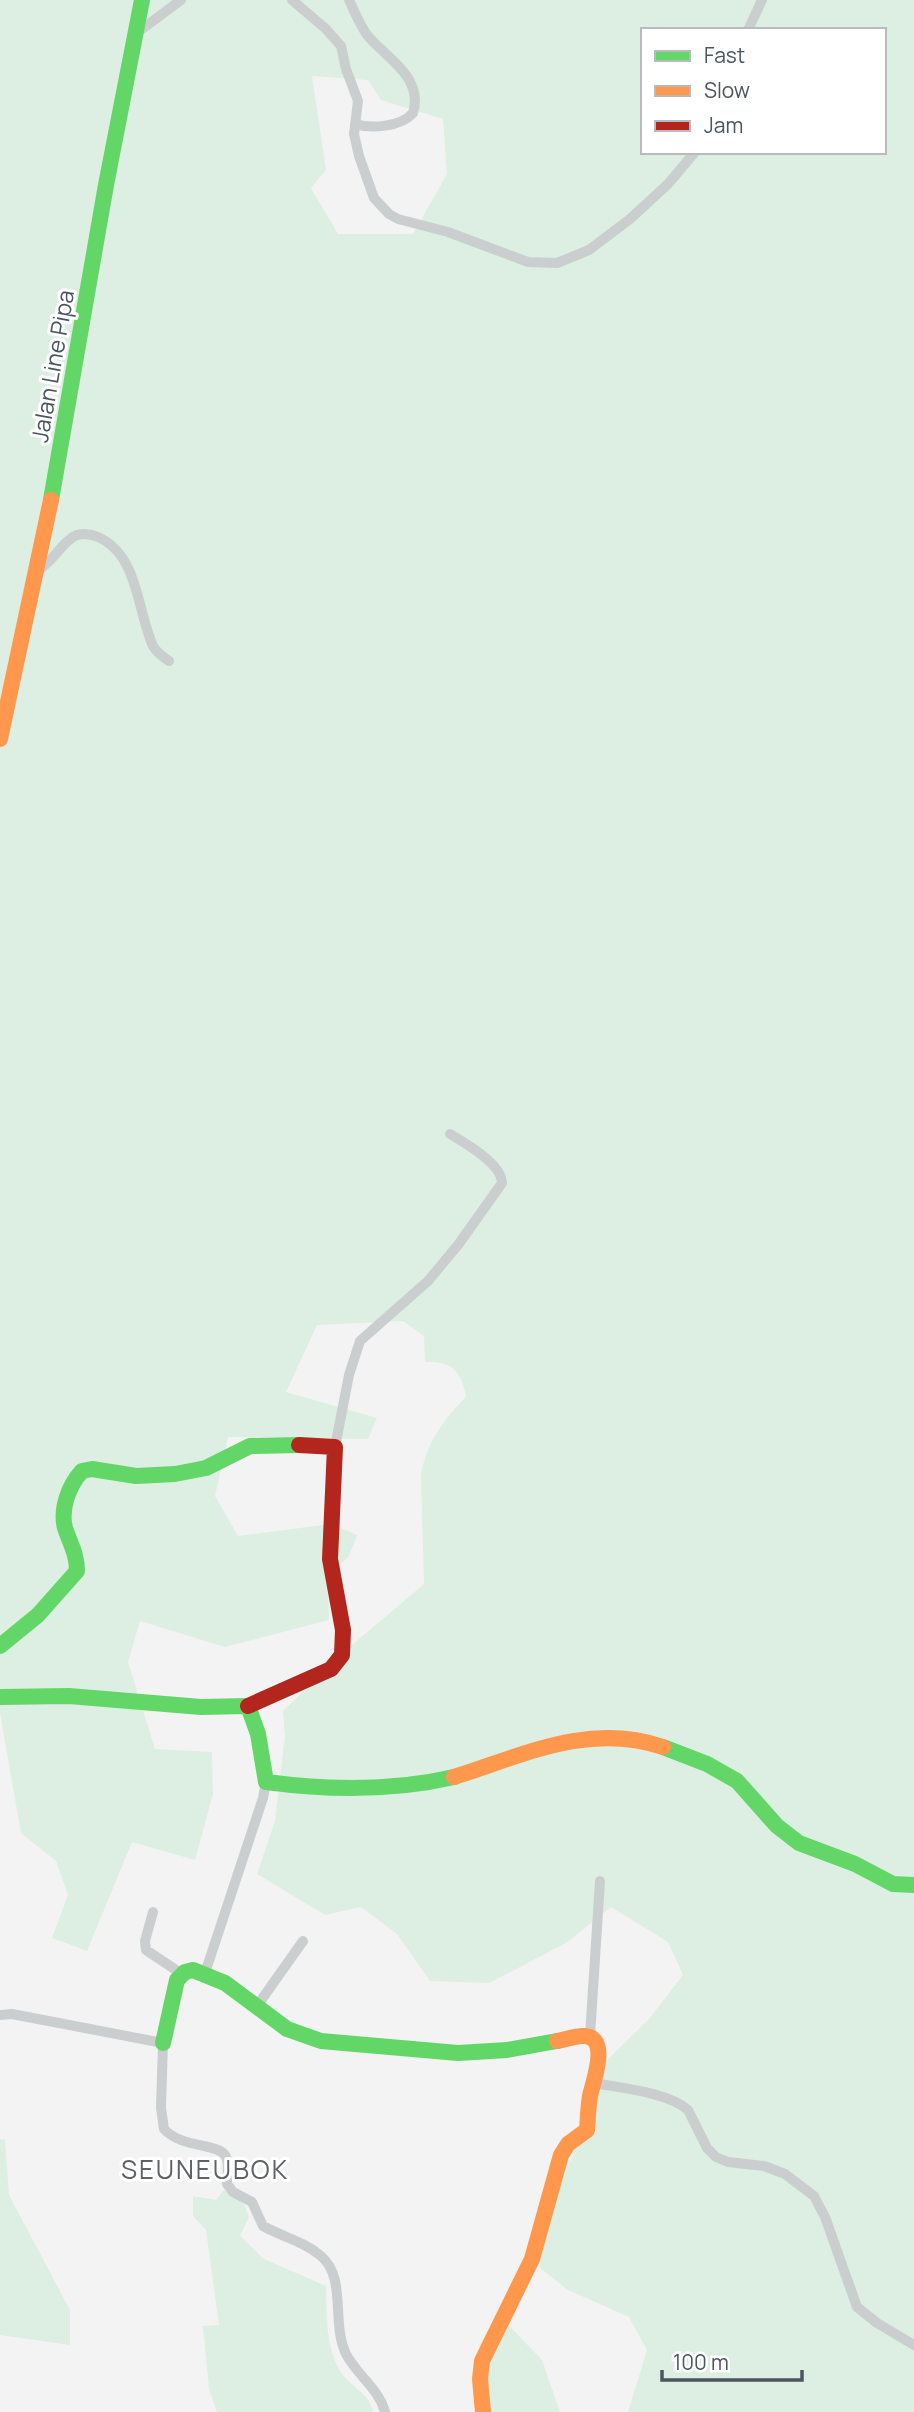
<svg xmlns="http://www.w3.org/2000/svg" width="914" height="2412" viewBox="0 0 914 2412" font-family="Manrope,sans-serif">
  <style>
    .green { fill: #dcefe2; fill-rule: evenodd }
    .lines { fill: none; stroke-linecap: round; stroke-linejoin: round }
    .street { stroke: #cbcecf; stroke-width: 10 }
    .fast { stroke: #63d668; stroke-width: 16 }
    .slow { stroke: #ff974d; stroke-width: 16 }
    .jam { stroke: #b3261e; stroke-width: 16 }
    .labels { text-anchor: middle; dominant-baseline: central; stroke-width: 6; stroke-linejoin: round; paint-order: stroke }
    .street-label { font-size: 23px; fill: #4c565e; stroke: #fff }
    .quarter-label { font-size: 26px; letter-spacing: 2px; fill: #606366; stroke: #fff }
  </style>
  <rect width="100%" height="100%" fill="#f4f3f3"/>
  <!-- green -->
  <path class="green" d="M0,0H914V2412H628L647,2350L629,2317L568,2290L529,2259L583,2132L604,2063L649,2019L683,1975L668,1942L611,1907L566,1943L489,1983L430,1981L397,1934L361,1907L325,1915L257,1874L275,1821L285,1736L283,1711L345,1651L424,1584L421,1476C425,1445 444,1419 466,1397C461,1370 452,1361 425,1362L424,1336L403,1321L317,1325L286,1392L377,1418L368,1439L228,1437L215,1496L238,1536L331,1524L357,1535L349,1556L328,1576L329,1620L225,1647L140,1621L128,1662L155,1749L212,1752L213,1794L195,1860L132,1842L87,1951L52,1938L68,1895L56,1861L21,1833L0,1713ZM643,30H884V152H643ZM312,76L368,80L381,100L443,119L447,174L413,234H338L311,188L326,170Z
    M0,2139L5,2140L9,2195L70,2310V2345L0,2335Z
    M224,2190L244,2204L249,2217L240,2236L264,2259L326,2286C327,2315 325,2344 340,2371C350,2387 370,2393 373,2412H217L209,2389L203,2326L219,2325L206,2230L193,2216V2196L216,2200Z
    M498,2314L542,2360L560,2412H487L479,2346Z"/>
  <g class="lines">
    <!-- street -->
    <path class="street" d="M292,0L326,29L341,46L346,69L358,101L354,134L359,156L374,198L389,214L398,219L448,232L528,262L557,263L589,250L630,219L668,184L695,152
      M349,0C354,11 360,25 367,35C386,58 424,77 413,113C401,127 371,129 355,124
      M748,30L762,0
      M134,35L181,0
      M37,571C54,561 63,540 77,535C84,533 91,534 98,537C139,555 137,612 153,646C157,653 163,657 169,661
      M335,1447L349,1375L360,1341L428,1281L458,1245L502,1183C502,1164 465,1143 450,1134
      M153,1912L145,1941L146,1950L182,1974
      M205,1973L263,1798L266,1782
      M257,2006L303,1941
      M0,2015L12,2014L163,2043L161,2108L164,2129C181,2148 216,2143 225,2155C230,2162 227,2176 227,2184L233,2192L252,2202L263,2226C283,2237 303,2241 321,2256C347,2278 331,2323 346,2354C357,2375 379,2389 385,2412
      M590,2036L600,1881
      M594,2083C620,2088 668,2092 688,2110L707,2148L716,2157L728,2162L764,2166L785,2174L814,2196L825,2217L857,2307L877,2323L914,2345"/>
    <!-- fast -->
    <path class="fast" d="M51,500L106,185L142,0
      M0,1646L38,1615L77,1571C77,1554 70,1543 65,1528C60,1509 69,1485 82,1471L92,1469L136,1476L175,1474L206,1468L250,1446L299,1445
      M0,1697L69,1696L201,1707L248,1706L258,1734L266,1782C327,1790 394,1791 454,1777
      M663,1747L707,1764L737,1781L777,1826L799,1843L855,1864L893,1884L914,1885
      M163,2043L177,1980L185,1972L193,1970L225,1983L287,2029L321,2041L458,2053L507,2050L557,2041"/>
    <!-- slow -->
    <path class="slow" d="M0,739L51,500
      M454,1777C524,1755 588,1722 663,1747
      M483,2412L480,2379L482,2361L532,2259L561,2155L568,2144L587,2130C588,2119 588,2107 590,2096C593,2082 610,2038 585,2036C576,2035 565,2040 557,2041"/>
    <!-- jam -->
    <path class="jam" d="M248,1706L331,1669L342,1655L343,1630L330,1559L335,1447L299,1445"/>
  </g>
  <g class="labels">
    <!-- street labels -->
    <g class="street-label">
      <text transform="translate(52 366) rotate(-80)">Jalan Line Pipa</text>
    </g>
    <!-- quarter labels -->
    <g class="quarter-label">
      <text x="205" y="2169">SEUNEUBOK</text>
    </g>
  </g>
  <!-- legend -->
  <rect x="641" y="28" width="245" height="126" fill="#ffffff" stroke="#b7bbbf" stroke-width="2"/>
  <rect x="655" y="51" width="35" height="10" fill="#63d668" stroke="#b7bbbf" stroke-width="2"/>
  <text x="704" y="63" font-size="21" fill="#4c565e">Fast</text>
  <rect x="655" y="86" width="35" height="10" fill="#ff974d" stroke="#b7bbbf" stroke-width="2"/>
  <text x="704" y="98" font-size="21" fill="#4c565e">Slow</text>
  <rect x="655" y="121" width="35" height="10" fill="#b3261e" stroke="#b7bbbf" stroke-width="2"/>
  <text x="704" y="133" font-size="21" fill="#4c565e">Jam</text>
  <!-- scale -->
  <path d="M662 2370v10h140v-10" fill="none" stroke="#4c565e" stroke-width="3.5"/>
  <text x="673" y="2370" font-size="21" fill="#4c565e" stroke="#ffffff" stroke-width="5" paint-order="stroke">100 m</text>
</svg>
